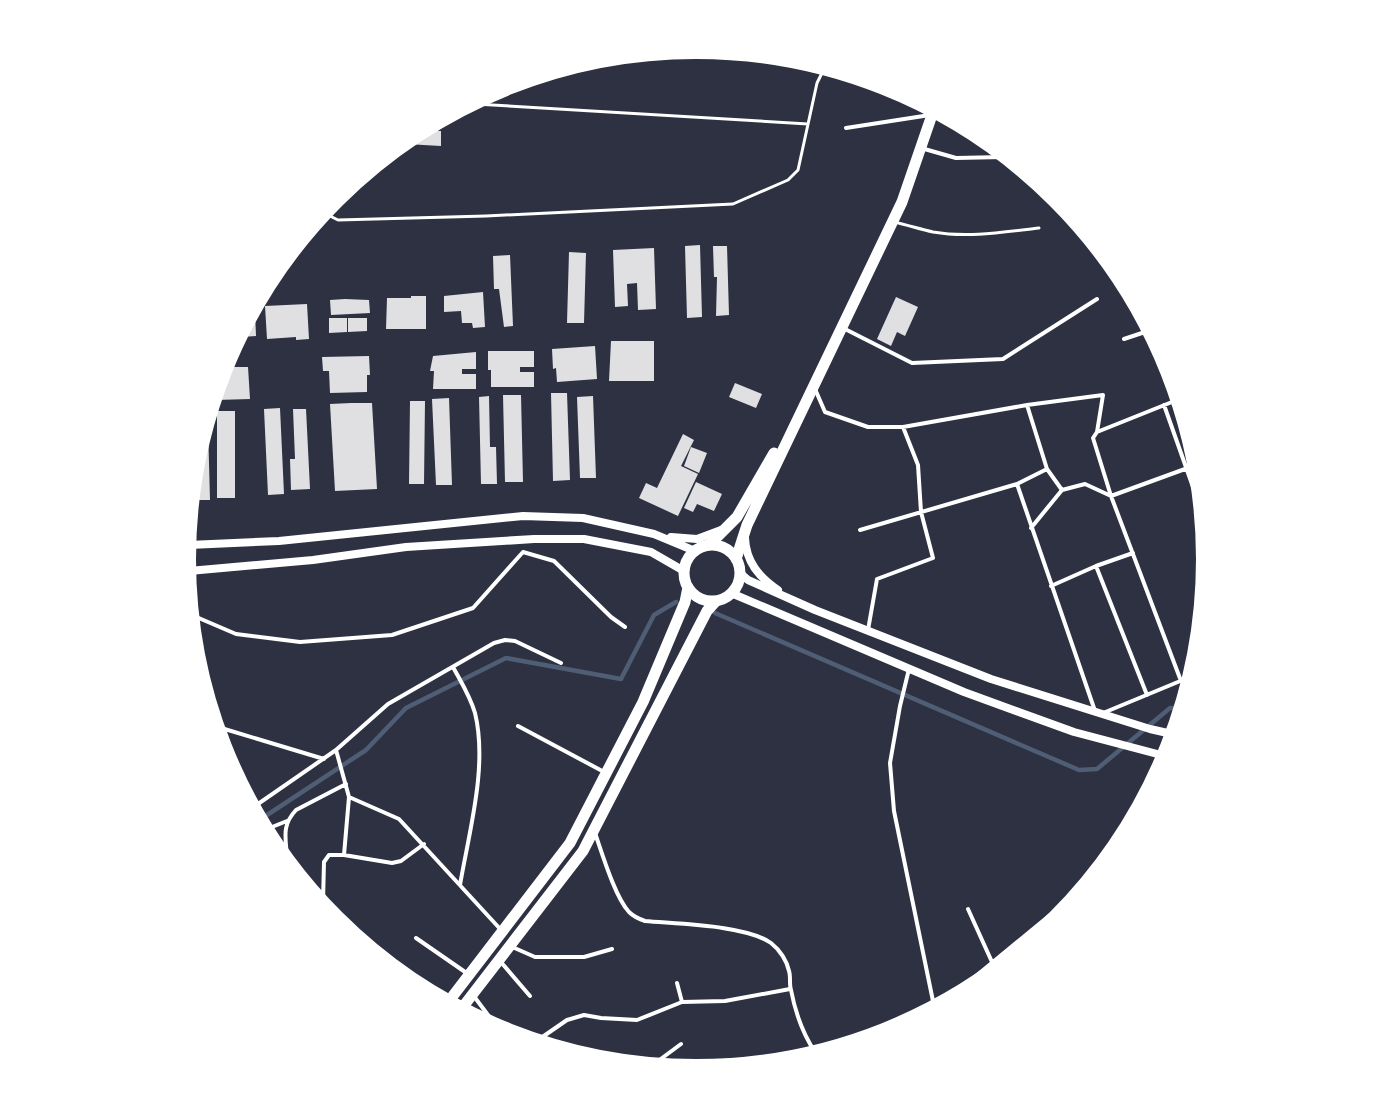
<svg xmlns="http://www.w3.org/2000/svg" width="1393" height="1119" viewBox="0 0 1393 1119" font-family="'Golos Text',sans-serif">
  <style>
    .lines { fill: none; stroke-linecap: round; stroke-linejoin: round }
    .stream { stroke: #4f5d75; stroke-width: 4.5 }
    .building { fill: #e0e0e3 }
    .service { stroke: #fff; stroke-width: 3 }
    .minor { stroke: #fff; stroke-width: 4 }
    .secondary { stroke: #fff; stroke-width: 8 }
    .trunk { stroke: #fff; stroke-width: 11 }
    .rim { fill: none; stroke: #fff; stroke-width: 2 }
  </style>
  <rect width="100%" height="100%" fill="#2d3142"/>
  <g class="lines">
    <!-- stream -->
    <path class="stream" d="M715,613L1079,770L1097,769L1170,708H1180
      M261,819L366,750L406,708L506,658L621,679L654,615L676,602"/>
  </g>
  <!-- building -->
  <path class="building" d="M425,131H441V146L406,144L414,137Z
    M700,245L702,317L687,318L685,246Z
    M713,246H727L729,315L716,316L717,277H714Z
    M654,248L656,309L638,310L637,283L627,284L628,306L615,307L613,250Z
    M569,252L586,253L584,323H567Z
    M510,255L513,326L504,327L499,289H494L493,256Z
    M483,292L485,327L473,328L472,323H462L461,311L444,312V296Z
    M411,296H426V329H386L387,298H411Z
    M896,297L918,307L905,336L897,332L891,346L877,339Z
    M345,299L369,300L370,313L331,315L330,300Z
    M307,304L309,339L296,340V337L267,339L265,306Z
    M255,311L256,336L242,337Z
    M329,318H347V332L329,333Z
    M348,318H367V331L348,332Z
    M611,341H654V381H609Z
    M595,346L597,379L557,382L556,368L553,369L552,349Z
    M488,351H534V367H520V372H534V387H491V370H488Z
    M476,352V369H462V374H476V389H433L434,371H430L433,356Z
    M369,356L370,375H367V392L330,393L329,371H323L322,357Z
    M226,367H248L250,399L216,400Z
    M735,383L762,394L756,408L729,397Z
    M551,393H567L570,480L553,481Z
    M503,395H521L523,482H505Z
    M489,396L490,447H496L497,484H481L479,397Z
    M593,396L596,478H580L577,397Z
    M449,398L452,485H436L432,399Z
    M410,401H425L424,484H409Z
    M351,403H372L377,489L335,491L330,404Z
    M280,408L284,494L268,495L264,409Z
    M293,409H306L310,489L291,490L290,459H295Z
    M217,411H235V498H217Z
    M208,426L210,500H194L198,460Z
    M683,434L694,440L681,466L698,474L678,516L639,498L646,483L657,488Z
    M691,447L707,453L699,473L684,466Z
    M696,482L722,494L714,511L697,504L693,512L684,508Z"/>
  <g class="lines">
    <!-- service -->
    <path class="service" d="M475,104L808,124
      M326,214L338,220L486,216L733,204L788,180L798,170L817,83L824,69
      M894,222C907,225 920,229 933,232C968,238 1004,232 1039,228"/>
    <!-- minor -->
    <path class="minor" d="M846,128L930,115
      M921,148L956,158L1003,157
      M843,328L912,363L1003,359L1097,299
      M1124,339L1148,331
      M815,389L825,412L868,427H903L1027,405L1103,395L1097,432L1093,438L1111,496L1181,681
      M1027,405L1047,469L1062,490
      M1164,405L1199,504
      M1097,432L1177,400
      M1017,484L1095,711
      M1031,528L1062,490L1085,484L1111,496L1196,465
      M860,530L1017,484L1047,469
      M1096,566L1147,695
      M1051,586L1096,566L1133,553
      M194,616L236,634L300,642L392,635L473,608L523,552L554,561L611,617L625,627
      M868,630L877,579L933,558L921,512L918,465L903,427
      M453,667C461,682 470,696 475,713C488,766 469,832 460,885
      M909,669L900,706L890,763L894,811L934,1006
      M1103,713L1190,677
      M518,726L606,773
      M218,727L324,759
      M336,750L349,797L399,819L502,931
      M255,806L336,750L388,704L494,643L505,640L515,641L561,663
      M267,829L287,821
      M595,833C602,853 615,897 629,912C633,916 639,919 645,921C677,924 746,925 771,943C780,950 787,961 789,971C791,977 789,984 791,990C795,1011 803,1034 815,1052
      M344,855L349,797
      M287,858C286,838 281,826 296,810L346,784
      M323,902L324,862L329,855H344L392,863L401,861L424,844
      M968,909L992,962
      M416,938L468,974
      M510,946L535,957H584L612,949
      M500,961L530,996
      M677,983L682,1002L725,1001L790,989
      M473,995L497,1027
      M948,999L1078,892
      M538,1040L567,1020L584,1015L601,1018L637,1020L682,1002
      M654,1064L681,1044"/>
    <!-- secondary -->
    <path class="secondary" d="M671,537L697,539L721,530
      M745,538C746,562 759,577 778,590
      M189,545L279,541L523,516L583,518L654,534L695,551
      M189,571L313,560L406,547L534,539H584L651,552L684,571
      M740,573L748,580L815,610L991,679L1150,729L1172,734
      M731,593L964,692L1074,732L1165,756"/>
    <!-- trunk -->
    <path class="trunk" d="M709,545L737,517L774,453
      M684 573a28 28 0 1 1 56 0a28 28 0 1 1-56 0Z
      M736,559L747,525L902,202L933,112
      M449,1001L570,843L643,702L685,602L688,587
      M462,1008L583,851L707,611L716,601"/>
  </g>
  <!-- crop -->
  <path d="M0 0H1393V1119H0ZM195 559a501 501 0 1 1 1002 0a501 501 0 1 1-1002 0Z" fill="#fff" fill-rule="evenodd"/>
  <path class="rim" d="M195 559a501 501 0 1 1 1002 0a501 501 0 1 1-1002 0Z"/>
</svg>
